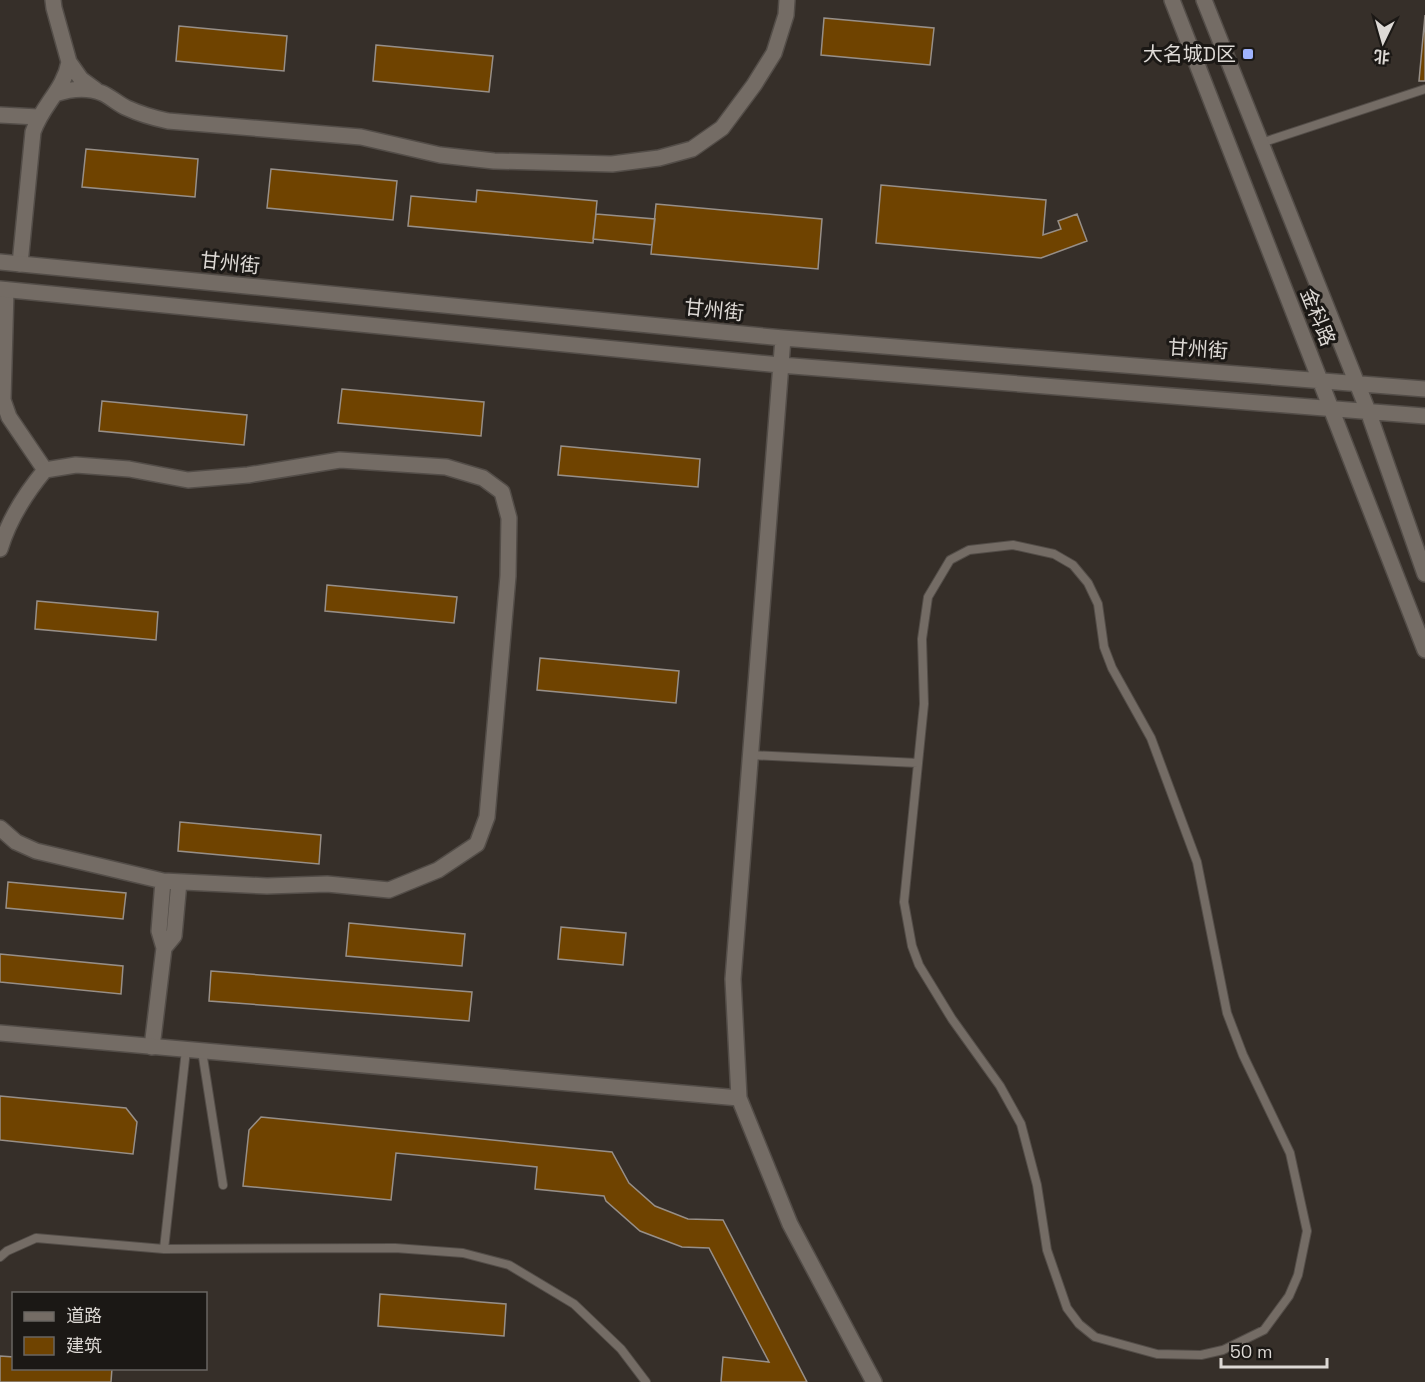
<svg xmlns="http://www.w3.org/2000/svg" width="1425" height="1382" viewBox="0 0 1425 1382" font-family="'Space Grotesk','Noto Sans SC',sans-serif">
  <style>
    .building { fill: #6f4300; stroke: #978f88; stroke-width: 1.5 }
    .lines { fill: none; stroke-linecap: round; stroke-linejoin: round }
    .lane-casing { stroke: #534d48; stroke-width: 10 }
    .street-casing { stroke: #534d48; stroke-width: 18 }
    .secondary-casing { stroke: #534d48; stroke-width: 18 }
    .lane { stroke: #746c65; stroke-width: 8 }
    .street { stroke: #746c65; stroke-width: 15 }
    .secondary { stroke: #746c65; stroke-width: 15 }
    .poi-dot { fill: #9fb3fd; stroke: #1b1815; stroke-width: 2 }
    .labels { text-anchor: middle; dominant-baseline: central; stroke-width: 6; stroke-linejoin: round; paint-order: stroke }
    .poi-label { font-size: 20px; fill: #ddd9d5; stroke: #1b1815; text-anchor: end }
    .street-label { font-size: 20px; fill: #ddd9d5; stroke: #1b1815 }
  </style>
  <rect width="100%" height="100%" fill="#362f29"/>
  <!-- building -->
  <path class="building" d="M1425,15V81H1419Z
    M824,18L934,28L930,65L821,55Z
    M179,26L287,36L284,71L176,61Z
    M376,45L493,56L489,92L373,81Z
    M86,149L198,159L195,197L82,187Z
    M271,169L397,181L393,220L267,208Z
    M881,185L1046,200L1043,235L1061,229L1058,221L1077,214L1087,241L1041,258L876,243Z
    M477,190L597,201L593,243L408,226L411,196L476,202Z
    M656,204L822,219L818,269L651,254Z
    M596,214L655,219L652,245L593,239Z
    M342,389L484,402L481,436L338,423Z
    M102,401L247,415L244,445L99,431Z
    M561,446L700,459L698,487L558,475Z
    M327,585L457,597L454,623L325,611Z
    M37,601L158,612L156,640L35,629Z
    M540,658L679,671L676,703L537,690Z
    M180,822L321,835L319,864L178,851Z
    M8,882L126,893L123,919L6,908Z
    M349,923L465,934L462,966L346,956Z
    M561,927L626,933L623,965L558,959Z
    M0,954L123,966L121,994L0,982Z
    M211,971L472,992L469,1021L209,1001Z
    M0,1096L126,1108L137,1122L133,1154L0,1140Z
    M261,1117L612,1152L629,1183L655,1206L688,1219L723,1220L807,1382H721L723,1357L769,1362L709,1248L682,1247L640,1231L606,1201L604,1196L535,1189L537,1167L396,1153L391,1200L243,1186L249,1130Z
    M380,1294L506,1304L504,1336L378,1326Z
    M0,1356L14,1357V1368H112L111,1382H0Z"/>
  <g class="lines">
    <defs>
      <path id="lane" d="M1261,143L1425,89
        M1013,545L1054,554L1073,565L1088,583L1098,604L1104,647L1112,668L1151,738L1197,862L1227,1013L1243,1055L1290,1153L1307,1231L1298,1275L1289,1296L1264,1330L1223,1350L1201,1355L1157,1354L1095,1337L1079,1324L1067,1308L1047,1250L1037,1185L1021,1124L1000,1086L952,1019L919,965L912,946L904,902L924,704L922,639L928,597L950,560L969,550Z
        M750,755L918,763
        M202,1051L223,1185
        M164,1249L186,1050
        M0,1257L7,1251L36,1238L164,1249L395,1248L463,1253L509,1265L574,1304L621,1349L646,1382"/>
      <path id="street" d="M53,0L54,8L69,62L81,79L96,90
        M55,94C70,89 87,87 102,93C111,97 118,104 127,108C140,114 154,118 168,121L361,137L440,155L494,161L612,164L659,158L692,149L722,128L754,85L774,53L786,15L787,0
        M0,115L38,117
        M20,264L33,132C42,105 64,90 69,62
        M6,290L3,400L9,417L45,470
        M0,549C9,519 25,494 45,470L76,465L129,469L188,480L248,475L340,460L446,467L483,478L502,492L509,518L508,576L487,817L477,844L438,870L389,890L327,884L267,886L163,881L36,851L16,842L0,828
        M164,948L174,936L179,882
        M152,1047L164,948L159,931L163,881"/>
      <path id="secondary" d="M1172,0C1255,217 1342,433 1425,650
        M1204,0L1368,411L1425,574
        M0,262L783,338L1425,389
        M0,289L780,365L1425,416
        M783,338L733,979L739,1098L790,1224L874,1382
        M0,1033L739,1098"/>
    </defs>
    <!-- lane casing -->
    <use href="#lane" class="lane-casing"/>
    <!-- street casing -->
    <use href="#street" class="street-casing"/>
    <!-- secondary casing -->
    <use href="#secondary" class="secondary-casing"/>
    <!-- lane -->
    <use href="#lane" class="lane"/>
    <!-- street -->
    <use href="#street" class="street"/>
    <!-- secondary -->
    <use href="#secondary" class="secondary"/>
  </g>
  <!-- markers -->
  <rect class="poi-dot" x="1242" y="48" width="12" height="12" rx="3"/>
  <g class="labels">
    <!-- poi labels -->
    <g class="poi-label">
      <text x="1236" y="54">大名城D区</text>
    </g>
    <!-- street labels -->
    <g class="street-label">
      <text transform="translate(230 263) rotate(6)">甘州街</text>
      <text transform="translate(714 310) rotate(6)">甘州街</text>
      <text transform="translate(1318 317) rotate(68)">金科路</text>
      <text transform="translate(1198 349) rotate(4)">甘州街</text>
    </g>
  </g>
  <!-- legend -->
  <rect x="12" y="1292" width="195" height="78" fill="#1b1815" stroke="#696562" stroke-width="1.5"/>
  <rect x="24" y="1312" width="30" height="9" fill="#746c65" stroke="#696562" stroke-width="1.5"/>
  <text x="66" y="1322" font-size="18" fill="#ddd9d5">道路</text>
  <rect x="24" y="1337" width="30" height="18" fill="#6f4300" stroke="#696562" stroke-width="1.5"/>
  <text x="66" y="1352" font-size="18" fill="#ddd9d5">建筑</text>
  <!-- north arrow -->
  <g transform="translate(1383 42) rotate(185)" stroke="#1b1815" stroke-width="4.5" paint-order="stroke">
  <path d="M0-4.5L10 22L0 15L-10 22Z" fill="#ddd9d5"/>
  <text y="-9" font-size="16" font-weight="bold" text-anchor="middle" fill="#ddd9d5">北</text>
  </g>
  <!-- scale -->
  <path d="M1221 1358v9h106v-9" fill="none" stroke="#ddd9d5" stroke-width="3"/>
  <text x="1230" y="1358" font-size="18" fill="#ddd9d5" stroke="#1b1815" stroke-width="4.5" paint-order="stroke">50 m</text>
</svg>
